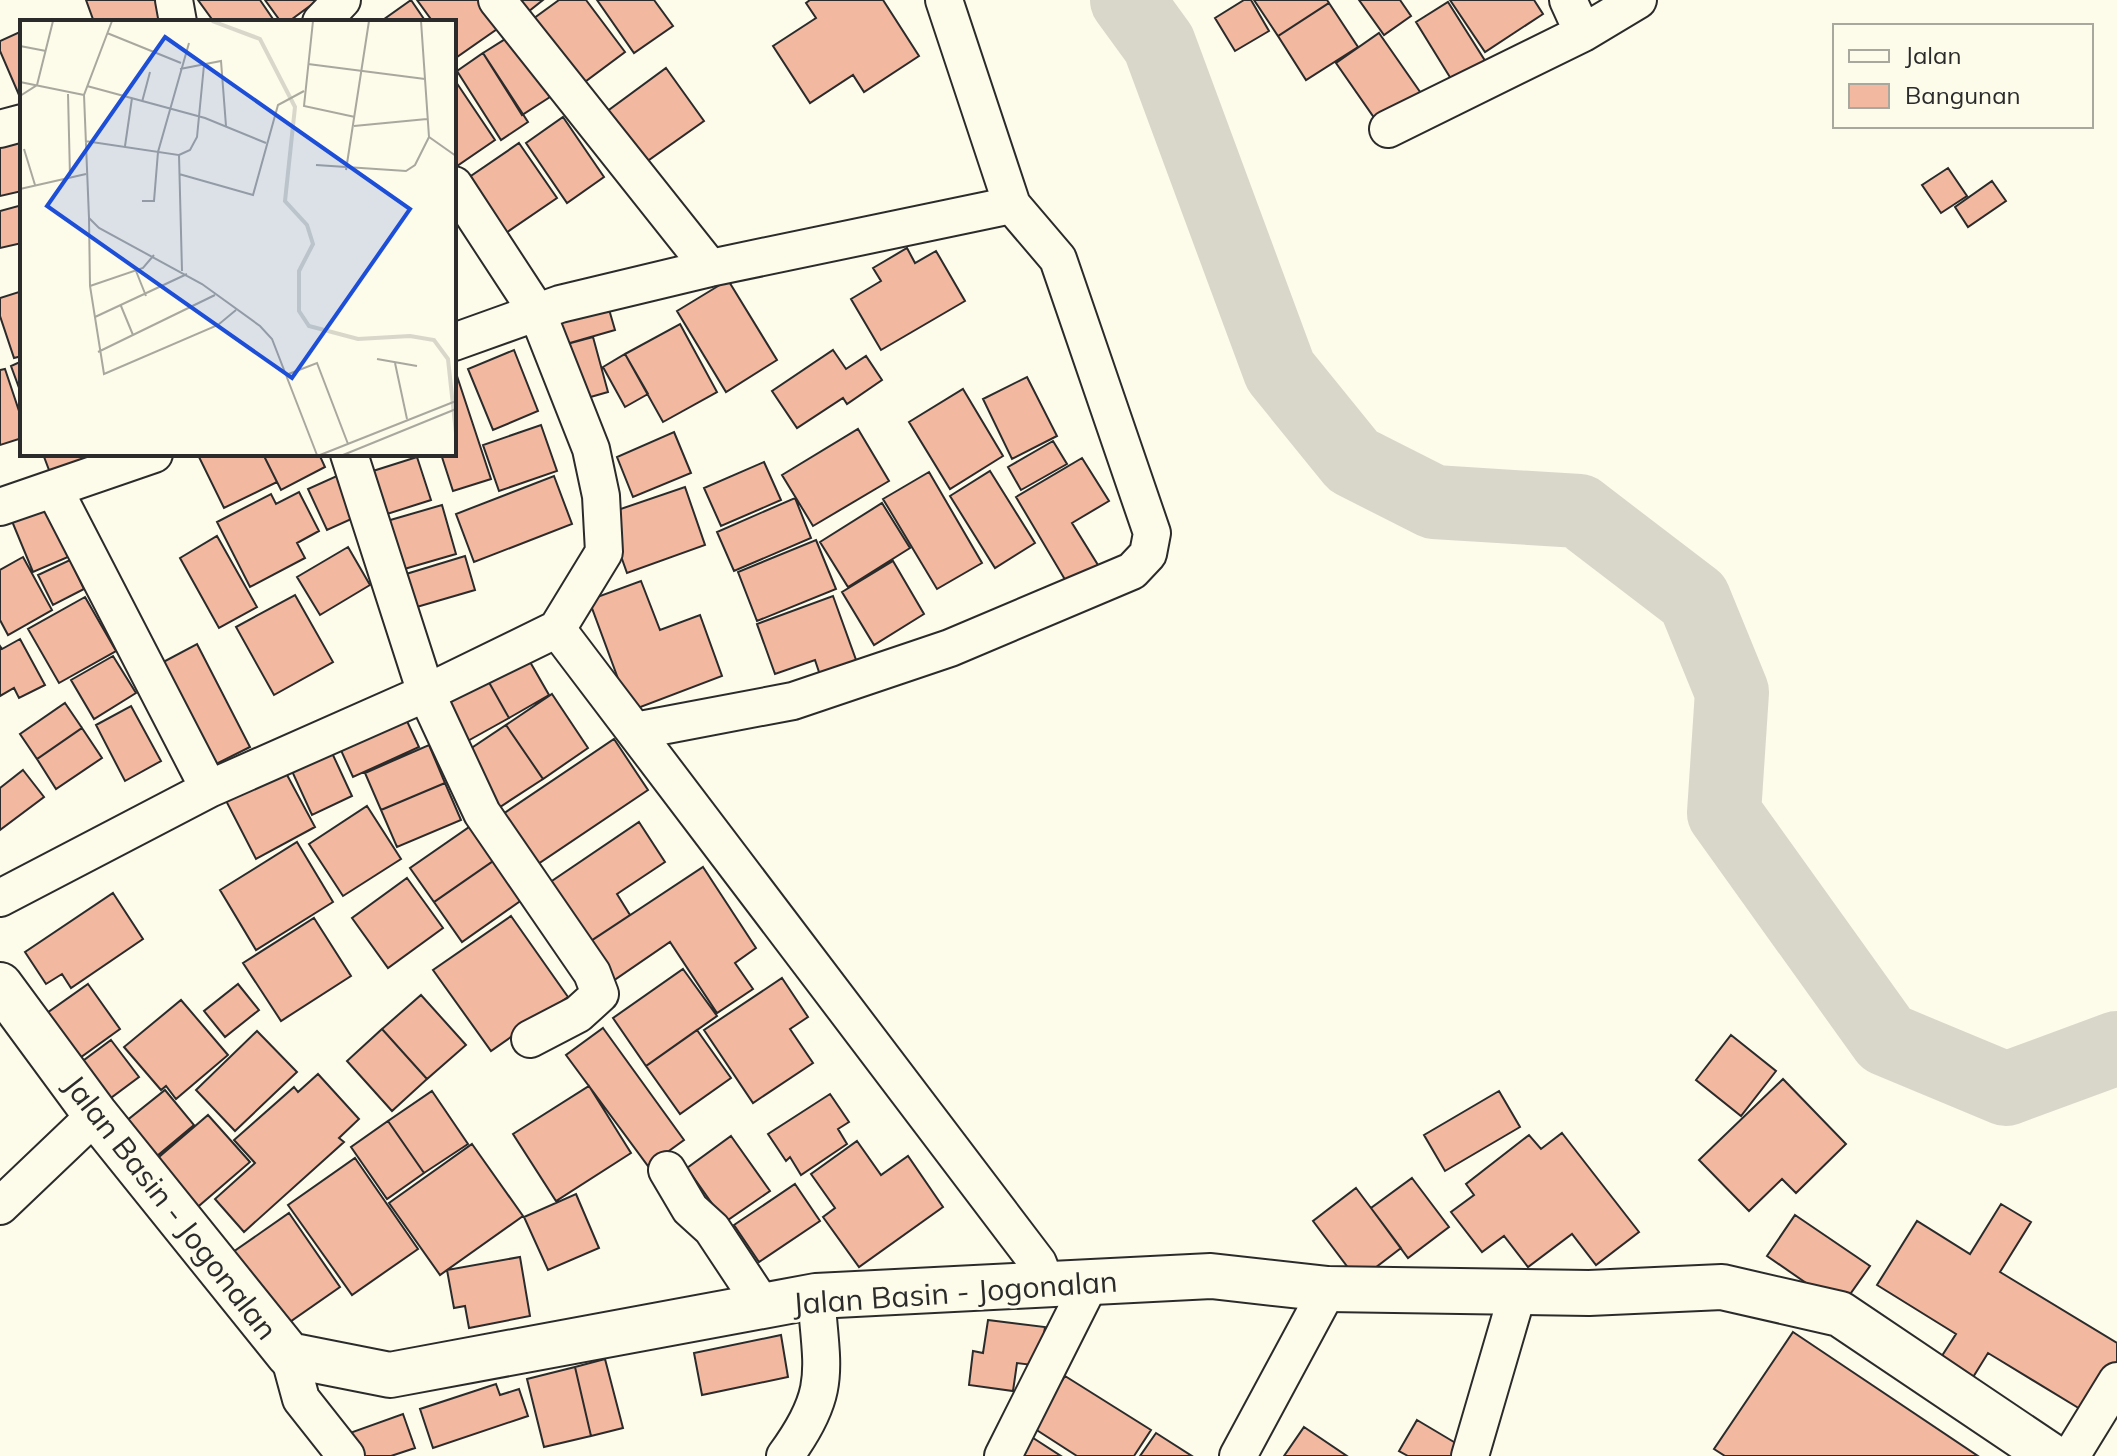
<svg xmlns="http://www.w3.org/2000/svg" width="2117" height="1456" viewBox="0 0 2117 1456" font-family="Mulish,sans-serif">
  <style>
    .lines { fill: none; stroke-linecap: round; stroke-linejoin: round }
    .river { stroke: #d8d7c9; stroke-width: 74 }
    .building { fill: #f2b8a0; stroke: #2b2b2b; stroke-width: 2 }
    .minor-casing { stroke: #2b2b2b; stroke-width: 40 }
    .secondary-casing { stroke: #2b2b2b; stroke-width: 48 }
    .minor { stroke: #fdfbea; stroke-width: 36 }
    .secondary { stroke: #fdfbea; stroke-width: 44 }
    .labels { text-anchor: middle; dominant-baseline: central; stroke-width: 6; stroke-linejoin: round; paint-order: stroke }
    .street-label { font-size: 30px; fill: #2b2b2b; stroke: #fdfbea }
    .inset-river { fill: none; stroke: #d8d7c9; stroke-width: 4 }
    .inset-road { fill: none; stroke: #a9a89e; stroke-width: 2 }
    .view { fill: #1d4ed8; fill-opacity: 0.15; stroke: #1d4ed8; stroke-width: 4 }
    .inset-edge { fill: none; stroke: #2b2b2b; stroke-width: 4 }
  </style>
  <rect width="100%" height="100%" fill="#fdfbea"/>
  <g class="lines">
    <!-- river -->
    <path class="river" d="M1127,0L1159,44L1280,371L1353,461L1434,502L1579,511L1694,599L1732,692L1724,813L1886,1039L2006,1089L2117,1048"/>
  </g>
  <!-- building -->
  <path class="building" d="M86,0H158L166,22H94Z
    M198,0H260L275,22H214Z
    M265,0H318L288,22H281Z
    M411,0L426,22H380Z
    M417,0H481L500,27L457,57L454,52V22H433Z
    M504,0H543L519,19Z
    M559,0H586L625,52L574,90L526,24Z
    M597,0H654L673,26L634,53Z
    M810,0H883L919,56L864,92L853,75L810,103L773,46L816,18L806,3Z
    M1244,0H1251L1269,31L1235,51L1215,18Z
    M1254,0H1327L1329,3L1278,36Z
    M1359,0H1400L1411,16L1384,35Z
    M1450,0H1534L1543,14L1485,52Z
    M1448,2L1489,67L1456,87L1416,22Z
    M1329,3L1358,47L1306,80L1278,36Z
    M22,31V94L19,95L0,51V41Z
    M1379,33L1425,99L1382,129L1336,63Z
    M510,36L550,97L522,115L483,53Z
    M483,53L528,122L501,140L457,71Z
    M666,68L704,121L639,167L602,115Z
    M454,79L495,140L457,166L454,161Z
    M563,117L604,177L567,203L526,143Z
    M22,130V191L0,196V136Z
    M519,143L557,198L503,235L465,180Z
    M1948,168L1967,196L1941,213L1922,185Z
    M1992,181L2006,201L1968,227L1955,207Z
    M22,205V243L0,248V211Z
    M907,248L915,263L936,251L965,301L881,350L851,299L881,281L873,268Z
    M728,280L777,360L726,392L677,311Z
    M22,291V356L14,358L0,316V298Z
    M606,299L615,330L556,347L547,317Z
    M680,324L717,392L663,422L625,354Z
    M593,337L608,392L573,402L556,347Z
    M514,350L538,411L493,430L468,369Z
    M833,350L846,369L866,356L882,380L847,404L843,398L797,428L772,391Z
    M625,354L648,394L625,407L603,367Z
    M22,361V396L11,366Z
    M454,367L491,479L453,491L441,454H454Z
    M5,369L22,420V438L0,445V370Z
    M1027,377L1057,436L1012,459L983,399Z
    M963,389L1003,456L950,489L909,422Z
    M541,425L557,471L499,491L483,445Z
    M858,429L889,481L813,526L782,475Z
    M674,432L691,473L633,497L617,457Z
    M1053,441L1067,464L1021,490L1008,467Z
    M43,454H117L52,478Z
    M263,454H319L325,467L281,490Z
    M263,454L277,482L224,508L198,455Z
    M417,457L431,500L387,514L373,471Z
    M1082,458L1109,501L1072,523L1098,565L1067,583L1016,497Z
    M764,462L781,500L721,526L704,488Z
    M990,471L1035,543L995,568L950,496Z
    M929,472L982,563L937,589L883,499Z
    M339,475L358,516L327,530L308,489Z
    M554,476L572,524L474,562L456,514Z
    M685,487L705,545L627,573L606,514Z
    M299,492L319,531L297,543L305,558L250,587L217,522L271,494L276,504Z
    M795,498L811,538L734,571L717,532Z
    M43,500L68,557L33,572L9,514Z
    M882,503L910,548L848,587L820,542Z
    M442,505L456,554L394,572L380,523Z
    M217,536L257,607L219,628L180,558Z
    M816,540L836,589L757,621L738,572Z
    M348,547L370,585L320,615L297,577Z
    M465,556L475,590L403,611L393,578Z
    M23,557L52,610L8,635L0,620V570Z
    M70,560L84,589L53,605L38,575Z
    M893,561L924,614L874,645L842,592Z
    M641,581L660,630L700,615L722,676L630,711L589,600Z
    M295,595L333,662L274,695L236,627Z
    M833,596L860,671L823,684L815,660L775,674L757,624Z
    M85,597L116,651L59,683L28,629Z
    M20,639L45,685L19,698L14,688L0,696V646L2,649Z
    M197,644L250,747L204,770L152,668Z
    M522,648L549,695L509,718L482,670Z
    M113,656L136,693L94,719L71,680Z
    M482,670L509,718L464,743L438,696Z
    M552,694L588,748L543,779L506,725Z
    M65,703L82,728L37,759L20,734Z
    M131,706L161,761L125,781L96,725Z
    M400,706L419,747L353,777L335,737Z
    M506,725L543,779L500,807L464,753Z
    M82,728L102,758L56,789L37,759Z
    M614,739L648,790L526,872L491,822Z
    M326,740L352,796L312,815L286,758Z
    M429,745L445,783L381,810L365,773Z
    M279,760L315,827L256,859L221,791Z
    M23,770L44,797L0,830V788Z
    M445,783L461,820L397,847L381,810Z
    M367,806L401,859L343,896L309,844Z
    M639,822L665,862L617,894L630,915L583,946L543,887Z
    M475,823L499,857L434,902L410,868Z
    M297,842L333,902L256,950L220,890Z
    M499,857L526,897L462,942L434,902Z
    M703,867L756,948L735,963L753,989L717,1013L670,942L610,983L585,945Z
    M407,878L443,928L388,968L352,918Z
    M113,893L143,939L71,988L62,974L46,984L25,952Z
    M511,916L568,997L491,1051L433,970Z
    M314,918L351,976L281,1021L243,963Z
    M683,969L717,1016L646,1066L613,1018Z
    M782,978L808,1017L790,1029L813,1063L753,1103L704,1030Z
    M88,984L120,1029L70,1065L37,1020Z
    M238,984L259,1010L225,1037L204,1011Z
    M421,995L466,1045L427,1079L382,1029Z
    M181,1000L228,1055L176,1099L166,1086L161,1090L124,1047Z
    M603,1028L684,1140L648,1166L566,1055Z
    M382,1029L427,1079L392,1111L347,1061Z
    M697,1030L731,1078L680,1114L646,1066Z
    M257,1031L297,1072L235,1131L196,1090Z
    M1731,1035L1776,1071L1741,1116L1696,1080Z
    M111,1040L139,1077L100,1106L72,1069Z
    M318,1074L359,1119L339,1138L344,1142L244,1232L215,1199L255,1163L234,1140L294,1087L298,1092Z
    M1783,1079L1846,1144L1796,1193L1782,1179L1749,1211L1699,1160Z
    M589,1086L631,1153L556,1201L513,1134Z
    M165,1090L194,1125L145,1166L115,1130Z
    M432,1091L468,1144L424,1173L388,1121Z
    M1499,1091L1520,1127L1445,1171L1424,1135Z
    M830,1094L849,1122L838,1129L847,1144L801,1175L790,1157L786,1161L768,1134Z
    M208,1115L250,1162L193,1211L152,1163Z
    M388,1121L424,1173L387,1199L351,1147Z
    M1562,1133L1639,1232L1596,1265L1572,1234L1528,1267L1504,1236L1482,1252L1451,1212L1474,1195L1466,1184L1529,1135L1541,1149Z
    M731,1136L770,1191L725,1222L687,1168Z
    M857,1141L881,1175L908,1156L943,1207L859,1267L823,1217L835,1208L811,1174Z
    M472,1144L523,1216L440,1275L389,1203Z
    M355,1158L418,1249L352,1295L288,1205Z
    M1412,1178L1449,1227L1408,1258L1371,1208Z
    M795,1184L820,1221L759,1262L734,1225Z
    M1356,1188L1401,1248L1358,1281L1313,1221Z
    M576,1194L599,1248L548,1270L524,1217Z
    M2001,1204L2031,1222L2000,1272L2117,1343V1371L2090,1415L1988,1353L1970,1382L1938,1362L1956,1334L1877,1285L1917,1221L1970,1254Z
    M289,1213L340,1287L284,1326L233,1252Z
    M1795,1215L1870,1266L1841,1307L1767,1256Z
    M520,1257L530,1316L469,1328L465,1306L454,1308L447,1270Z
    M988,1320L1045,1327L1040,1366L1017,1363L1013,1391L969,1385L973,1351L983,1353Z
    M1793,1332L1978,1456H1725L1714,1449Z
    M781,1335L788,1377L702,1395L694,1353Z
    M605,1359L623,1428L591,1436L575,1367Z
    M575,1367L591,1436L544,1447L527,1379Z
    M1065,1376L1151,1430L1134,1456H1077L1032,1427Z
    M496,1384L500,1395L519,1389L528,1416L433,1448L420,1409Z
    M403,1414L415,1448L391,1456H355L347,1434Z
    M1417,1420L1459,1445L1453,1456H1408L1399,1451Z
    M1304,1427L1347,1456H1284Z
    M1156,1433L1192,1456H1140Z
    M1027,1434L1061,1456H1012Z"/>
  <g class="lines">
    <defs>
      <path id="minor" d="M174,0L178,22
        M497,0L710,268
        M1568,0L1583,33
        M321,22L342,0
        M0,129L22,123
        M1388,129L1583,33L1638,0
        M454,185L537,312L591,449L601,496L604,552L557,629
        M454,342L560,304L710,268L1012,205
        M349,454L426,693L482,813L592,973L600,994L578,1014L530,1039
        M54,489L209,789
        M0,507L154,454
        M635,731L793,701L950,648L1132,571L1148,554L1152,533L1058,259L1012,205L944,0
        M0,898L209,789L426,693L557,629L1038,1263L1047,1286
        M667,1170L690,1209L712,1229L763,1306
        M0,1206L84,1126
        M289,1355L301,1399L346,1456
        M785,1456C832,1392 822,1371 816,1296
        M1003,1456L1090,1283
        M1238,1456L1328,1289
        M1470,1456L1518,1292
        M2071,1456L2117,1381"/>
      <path id="secondary" d="M0,985L95,1114L289,1355L390,1375L816,1296L1211,1276L1328,1289L1589,1293L1722,1287L1840,1314L2051,1456"/>
    </defs>
    <!-- minor casing -->
    <use href="#minor" class="minor-casing"/>
    <!-- secondary casing -->
    <use href="#secondary" class="secondary-casing"/>
    <!-- minor -->
    <use href="#minor" class="minor"/>
    <!-- secondary -->
    <use href="#secondary" class="secondary"/>
  </g>
  <g class="labels">
    <!-- street labels -->
    <g class="street-label">
      <text transform="translate(171 1207) rotate(52)">Jalan Basin - Jogonalan</text>
      <text transform="translate(955 1292) rotate(-4)">Jalan Basin - Jogonalan</text>
    </g>
  </g>
  <!-- overview -->
  <g transform="translate(20 20)">
    <rect width="436" height="436" fill="#fdfbea"/>
    <path class="inset-river" d="M192,1L240,19L275,87L265,181L287,205L293,224L279,251V291L289,306L338,319L390,316L414,320L428,339L436,413"/>
    <path class="inset-road" d="M92,1L64,75L69,198L79,208L182,264L240,306L252,319L297,435M293,1L284,86L335,97M401,1L409,117M87,13L161,43M0,26L26,31M288,44L405,59M160,49L201,41L206,106M0,62L64,75M67,66L185,98L246,123M48,74L50,156M0,76L17,65L33,1M122,82L130,52M334,106L407,99M65,121L159,135L162,251M105,126L112,78M4,129L15,165M159,135L170,130L177,117L184,45M296,145L386,151L395,145L409,117L436,136M326,150L349,1M159,154L233,175L258,85L284,71M0,169L66,154M122,181H134L138,132L169,23M69,198L70,266L84,354L198,305L216,290M116,251L126,276M70,266L123,248L134,235M101,286L113,315M75,297L167,254M78,332L195,275M357,339L397,346M375,343L387,399M266,355L297,343L328,424M300,435L436,381M323,435L436,389"/>
    <path class="view" d="M145,17L390,189L272,358L27,186Z"/>
    <rect width="436" height="436" class="inset-edge"/>
  </g>
  <!-- legend -->
  <rect x="1833" y="24" width="260" height="104" fill="#fdfbea" stroke="#a9a89e" stroke-width="2"/>
  <rect x="1849" y="50" width="40" height="12" fill="#fdfbea" stroke="#a9a89e" stroke-width="2"/>
  <text x="1905" y="64" font-size="24" fill="#2b2b2b">Jalan</text>
  <rect x="1849" y="84" width="40" height="24" fill="#f2b8a0" stroke="#a9a89e" stroke-width="2"/>
  <text x="1905" y="104" font-size="24" fill="#2b2b2b">Bangunan</text>
</svg>
